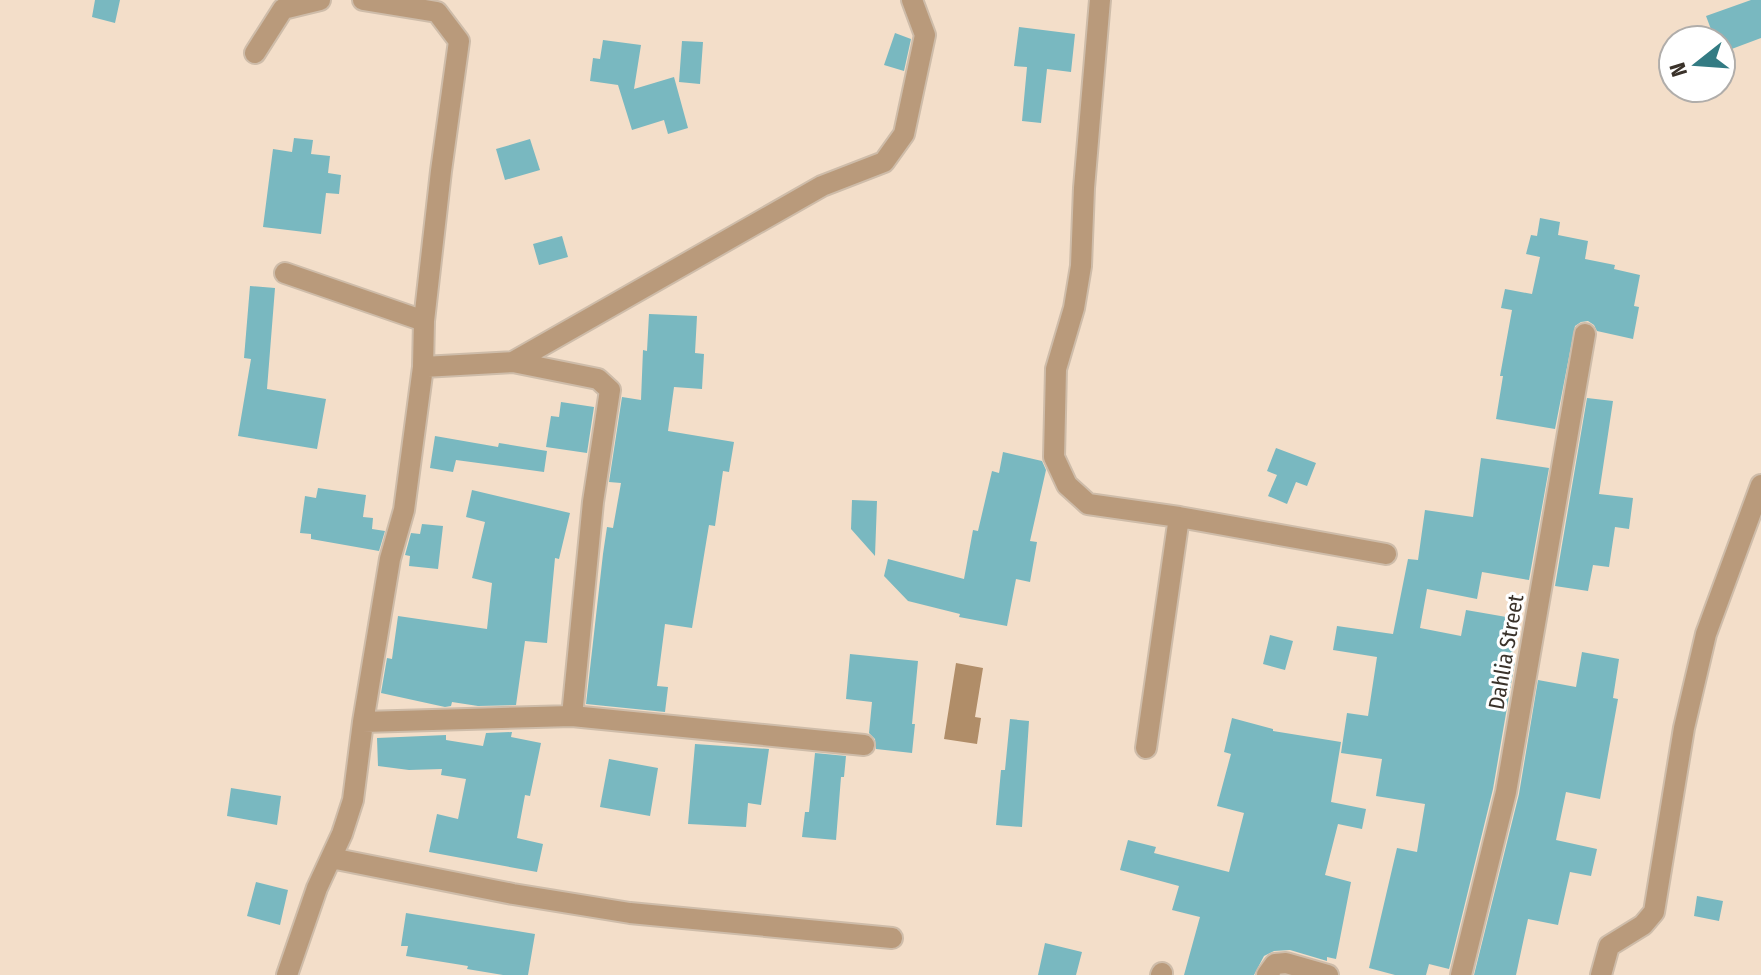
<svg xmlns="http://www.w3.org/2000/svg" width="1761" height="975" viewBox="0 0 1761 975" font-family="'Fira Sans Condensed',sans-serif">
  <style>
    .water { fill: #b08d68 }
    .building { fill: #79b8c0 }
    .lines { fill: none; stroke-linecap: round; stroke-linejoin: round }
    .minor-casing { stroke: #cebca9; stroke-width: 24 }
    .minor { stroke: #b99a7b; stroke-width: 20 }
    .labels { text-anchor: middle; dominant-baseline: central; stroke-width: 6; stroke-linejoin: round; paint-order: stroke }
    .street-label { font-size: 22px; fill: #3a322a; stroke: #fff }
  </style>
  <rect width="100%" height="100%" fill="#f3dec9"/>
  <!-- water -->
  <path class="water" d="M956,663L983,668L975,717L981,718L977,744L944,739Z"/>
  <!-- building -->
  <path class="building" d="M95,0H120L115,23L92,17Z
    M1751,0H1761V38L1721,53V40H1715L1706,16Z
    M1019,27L1075,34L1071,72L1047,69L1041,123L1022,121L1027,67L1014,66Z
    M895,33L911,39L904,71L884,65Z
    M603,40L641,45L634,89L674,77L688,128L668,134L664,120L632,130L618,85L590,81L593,58L600,59Z
    M682,41L703,42L700,84L679,82Z
    M294,138L313,140L311,154L330,156L328,173L341,175L339,194L326,193L321,234L263,227L273,149L292,152Z
    M530,139L540,170L505,180L496,149Z
    M1540,218L1560,222L1558,235L1588,241L1585,259L1615,265L1614,269L1640,275L1634,306L1639,307L1633,339L1597,331L1594,325L1588,321L1581,322L1575,326L1555,429L1496,419L1503,376H1500L1512,310L1501,308L1505,289L1532,294L1540,257L1526,254L1531,235L1537,236Z
    M562,236L568,257L539,265L533,244Z
    M250,286L275,288L267,389L326,399L317,449L238,436L251,359L244,358Z
    M649,314L697,316L695,353L704,354L702,389L674,387L668,431L734,442L729,472L723,471L715,526L709,525L692,628L665,624L657,686L668,687L665,712L586,704L603,554L607,527L613,528L621,483L609,482L622,397L641,400L643,350L647,351Z
    M1587,398L1613,401L1599,494L1633,498L1629,529L1615,527L1609,567L1593,565L1588,591L1555,586Z
    M561,402L594,407L587,453L546,447L551,416L559,417Z
    M435,436L498,447L499,443L547,451L544,472L456,460L453,472L430,468Z
    M1276,448L1316,463L1307,486L1296,482L1287,504L1268,496L1277,475L1267,471Z
    M1003,452L1042,461L1046,470L1030,541L1037,542L1030,582L1016,579L1007,626L959,617L960,614L908,601L884,576L888,559L964,579L973,530L978,531L992,471L999,473Z
    M1481,458L1549,468L1529,580L1482,572L1477,599L1427,589L1420,628L1461,636L1466,610L1518,619L1511,660L1515,661L1493,789L1449,969L1429,964L1426,975H1395L1369,968L1397,848L1417,852L1425,804L1376,796L1382,759L1341,753L1347,713L1368,716L1377,657L1333,650L1337,626L1393,634L1408,559L1418,560L1425,510L1473,517Z
    M318,488L366,495L363,517L373,518L372,529L385,531L379,551L311,539V534L300,533L305,496L316,498Z
    M472,490L570,513L559,559L555,558L547,643L525,641L516,705L478,706L452,702L451,706L445,707L381,693L387,658L392,659L398,616L487,629L492,583L472,578L485,522L466,517Z
    M852,500L877,501L875,556L851,529Z
    M422,524L443,526L438,569L409,566L410,556L405,555L411,533L420,534Z
    M1270,635L1293,641L1285,670L1263,664Z
    M1582,652L1619,659L1613,698L1618,699L1600,799L1566,792L1556,840L1597,849L1591,876L1570,872L1558,925L1528,919L1516,975H1474L1519,794L1538,680L1576,687Z
    M850,654L918,661L912,724H915L912,753L876,749L875,739L869,733L872,702L846,699Z
    M1232,718L1273,729V731L1341,742L1331,802L1366,809L1362,829L1338,824L1325,875L1351,882L1336,959L1327,957V961L1290,950L1274,951L1264,956L1254,975H1184L1200,917L1172,910L1179,886L1120,870L1128,840L1156,847L1154,853L1229,872L1244,813L1217,806L1231,754L1224,752Z
    M1010,719L1029,721L1022,827L996,825L1001,770H1005Z
    M512,732L511,737L541,743L530,796L525,795L517,838L543,844L537,872L429,852L437,814L458,819L466,779L441,775L442,769L409,770L378,766L377,738L446,735V740L483,746L486,733Z
    M695,744L769,749L761,805L748,803L746,827L688,824Z
    M815,753L846,756L844,777H841L836,840L802,837L805,812H809Z
    M609,759L658,768L650,816L600,807Z
    M231,788L281,796L277,825L227,816Z
    M256,882L288,890L280,925L247,916Z
    M1697,896L1723,901L1719,921L1694,916Z
    M406,913L535,934L528,975H503L467,969L468,966L406,956L408,946H401Z
    M1045,943L1082,952L1076,975H1038Z"/>
  <g class="lines">
    <defs>
      <path id="minor" d="M1100,0L1084,188L1081,266L1074,308L1056,369L1054,457L1067,485L1088,504L1179,517L1146,748
        M255,53L283,9L320,0
        M285,273L424,321
        M513,362L822,186L884,162L904,134L925,35L912,0
        M423,367L513,362L598,379L610,390L593,502L572,716
        M1179,517L1386,554
        M363,722L572,716L864,745
        M331,858L513,894L630,913L892,938
        M287,975L317,888L342,834L353,800L363,722L390,559L404,510L423,367L424,321L441,171L459,41L437,12L363,0
        M1161,975L1162,973
        M1267,975L1275,964L1286,963L1328,975
        M1461,975L1506,792L1585,334
        M1601,975L1609,946L1643,925L1654,912L1684,728L1706,634L1761,485"/>
    </defs>
    <!-- minor casing -->
    <use href="#minor" class="minor-casing"/>
    <!-- minor -->
    <use href="#minor" class="minor"/>
  </g>
  <g class="labels">
    <!-- street labels -->
    <g class="street-label">
      <text transform="translate(1506 652) rotate(-80)">Dahlia Street</text>
    </g>
  </g>
  <!-- north arrow -->
  <g transform="translate(1697 64) rotate(253)"><circle r="38" fill="#ffffff" stroke="#b0adaa" stroke-width="2"/>
  <path d="M0-6L14 30L0 20L-14 30Z" fill="#337b83"/>
  <text y="-12" font-size="22" font-weight="bold" text-anchor="middle" fill="#3a322a">N</text>
  </g>
</svg>
